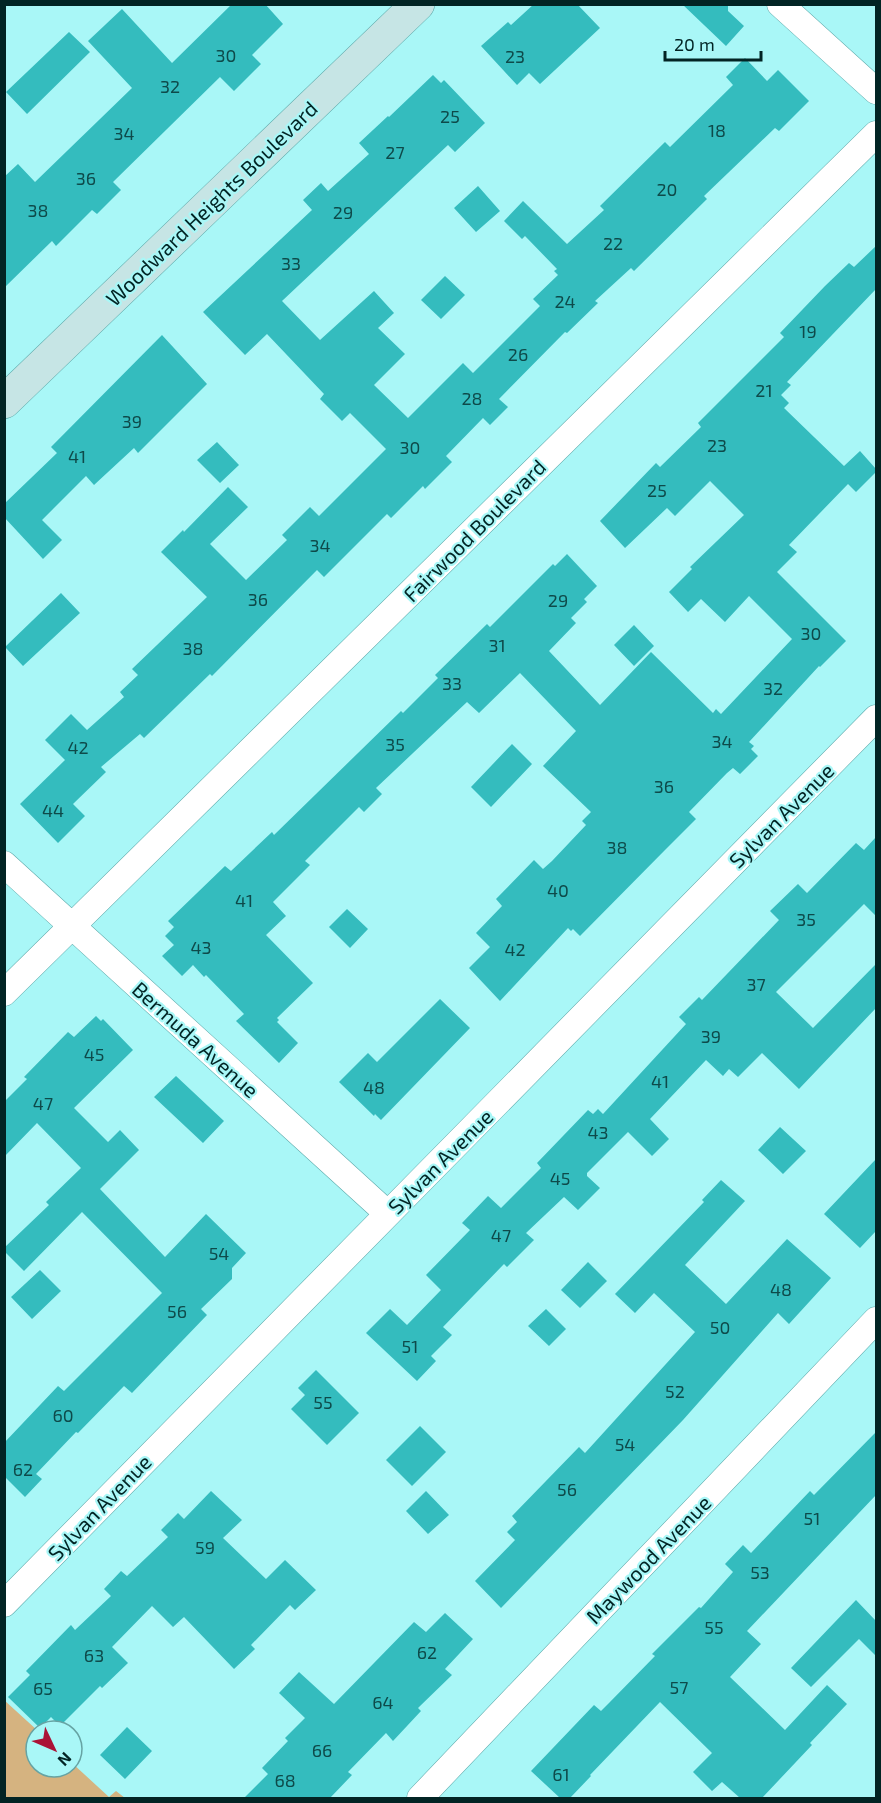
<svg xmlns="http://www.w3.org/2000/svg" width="881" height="1803" viewBox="0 0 881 1803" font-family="'Exo 2',sans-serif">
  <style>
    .green { fill: #d5b380 }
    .building { fill: #34bcbe }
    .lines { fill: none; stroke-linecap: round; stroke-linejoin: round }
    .street-casing { stroke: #5ca8a9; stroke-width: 27 }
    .secondary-casing { stroke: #5ca8a9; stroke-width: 34 }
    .street { stroke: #fff; stroke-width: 26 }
    .secondary { stroke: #c6e5e5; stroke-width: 33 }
    .labels { text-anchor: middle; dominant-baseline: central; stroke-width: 4.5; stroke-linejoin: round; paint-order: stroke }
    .number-label { font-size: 18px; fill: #0e4a4a }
    .street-label { font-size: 21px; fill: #022424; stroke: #a9f7f7 }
  </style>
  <rect width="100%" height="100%" fill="#a9f7f7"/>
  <!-- green -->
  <path class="green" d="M4,1700L38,1731H36V1767H72V1763L109,1797L116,1791L125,1798H5Z"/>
  <!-- building -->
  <path class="building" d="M232,4H265L283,24L252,55L261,64L234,91L220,77L113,182L121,190L97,214L92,210L56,246L52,241L4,288V177L18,164L35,182L132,88L88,41L122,9L172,63Z
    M534,4H577L600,28L540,84L529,73L517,85L481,46L508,22L511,25Z
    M682,4H728V11L744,26L726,46Z
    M69,32L90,52L27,114L6,92Z
    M745,58L767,81L778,70L809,101L779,131L775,128L704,196L707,199L634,271L631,268L595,301L598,303L567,333L565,332L499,399L508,407L490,425L483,418L446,456L452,462L425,489L423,486L391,518L387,514L324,577L317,570L212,676L210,674L144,738L140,734L101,767L106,772L73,804L85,816L58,843L20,804L65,760L45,740L71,714L87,730L124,697L120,692L138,675L132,669L207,597L161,552L183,530L184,532L228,487L248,507L210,544L246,580L287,540L282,535L310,507L319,516L386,449L350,413L342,421L320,399L324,394L267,334L245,355L203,312L312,210L303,200L321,183L328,191L369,154L359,143L388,116L389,117L433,75L441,83L444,80L485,123L455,152L448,145L282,301L320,340L374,291L394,313L378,328L405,354L374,385L408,418L463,363L473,373L540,306L533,299L558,275L554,271L557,269L525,236L522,239L504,221L523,201L567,244L604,210L600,206L665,142L670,147L733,85L726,77Z
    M478,186L500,211L476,232L454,208Z
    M876,246V289L787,382L791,385L781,395L789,403L784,408L844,466L860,451L876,469V472L856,492L848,484L789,545L797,552L777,572L846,641L820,667L819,666L749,742L754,746L751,749L758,756L740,774L733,768L727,773L689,812L696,819L665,850L580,936L573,929L571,931L568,928L500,1001L469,968L490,947L476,933L502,906L496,899L534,860L543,869L552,861L586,825L582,821L591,812L543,766L576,731L520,673L479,713L467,702L376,788L382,794L364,812L359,807L305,861L310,865L273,902L286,916L266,935L313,983L277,1018L279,1020L277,1022L298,1043L279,1063L236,1021L244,1014L206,975L204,977L193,965L182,976L162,956L174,945L165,936L174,927L168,921L225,866L231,871L272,832L274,835L399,713L401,711L403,713L438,678L435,675L487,624L490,627L553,564L555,566L567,554L597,586L584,599L587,602L571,618L576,623L549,651L600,705L651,652L713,713L716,709L721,714L792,639L749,596L725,622L701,599L688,612L669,592L692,569L690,567L744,515L710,481L675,516L667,508L625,548L600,521L656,463L660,467L701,427L698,423L784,337L780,333L825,286L849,263L854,267Z
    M445,276L465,295L441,319L421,300Z
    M162,335L207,384L138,453L134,448L94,485L86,476L42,520L62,540L43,559L4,517V504L57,453L51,447Z
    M217,442L239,465L220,483L197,460Z
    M61,593L80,613L23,666L5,647Z
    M634,625L654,646L634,666L614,645Z
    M512,744L532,764L491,807L471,787Z
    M876,837V916L864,904L776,992L813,1028L876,964V1008L799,1089L762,1053L738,1077L729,1069L723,1076L706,1060L650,1119L669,1139L652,1156L628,1132L587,1173V1176L600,1188L578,1210L564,1197L526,1233L534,1240L507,1267L504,1264L443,1327L452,1335L431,1356L436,1361L417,1381L366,1333L390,1309L407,1325L441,1290L426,1275L470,1230L462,1223L488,1196L501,1208L541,1168L537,1163L588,1110L593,1114L598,1109L603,1114L686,1024L679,1017L699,997L702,1000L779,920L770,911L798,884L807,893L856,843L864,850Z
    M347,909L368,929L350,948L329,927Z
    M440,999L470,1028L381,1120L375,1114L374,1116L339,1082L368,1053L377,1062Z
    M96,1016L101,1021L103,1019L133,1050L74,1108L108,1142L120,1130L139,1150L100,1189L165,1257L206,1214L246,1253L232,1268V1279L201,1309L207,1315L132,1393L124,1386L78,1433L76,1432L36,1474L42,1479L25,1497L4,1476V1443L58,1386L64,1391L162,1293L82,1212L24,1271L4,1251V1248L49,1205L46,1202L81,1168L37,1123L4,1157V1102L27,1079L24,1077L68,1032L74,1037Z
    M176,1076L224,1121L203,1143L154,1097Z
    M780,1127L806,1151L783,1174L758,1150Z
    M876,1159V1231L860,1248L824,1214Z
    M721,1180L745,1201L685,1265L726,1304L787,1239L831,1278L789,1324L778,1313L683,1420L501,1608L475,1581L515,1540L507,1532L517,1522L512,1516L579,1447L585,1453L695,1332L654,1293L635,1313L615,1294L704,1202L702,1200Z
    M588,1262L607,1281L580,1308L561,1290Z
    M40,1270L61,1291L32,1319L11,1297Z
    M546,1309L566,1329L549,1346L528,1326Z
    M316,1370L359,1413L327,1445L291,1409L305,1395L298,1388Z
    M420,1426L446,1452L412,1486L386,1460Z
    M876,1432V1495L747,1631L761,1644L730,1677L785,1730L827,1685L847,1704L810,1743L812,1745L762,1798H740L722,1782L712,1791L693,1772L712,1753L660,1702L590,1775L591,1776L570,1798H560L531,1771L594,1705L601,1711L609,1703L655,1656L652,1654L699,1607L701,1608L733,1572L725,1564L743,1545L751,1553L810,1491L814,1495Z
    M211,1491L242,1520L223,1538L266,1579L285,1560L316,1590L295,1610L290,1605L251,1645L255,1649L234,1669L184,1617L173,1627L152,1606L112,1647L128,1663L102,1688L100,1686L60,1726L51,1717L40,1728L8,1697L30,1675L26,1671L71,1625L75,1630L111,1596L104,1589L121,1571L127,1576L168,1537L161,1530L178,1513L184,1519Z
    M426,1491L449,1515L428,1534L406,1511Z
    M856,1600L876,1621V1656L859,1639L811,1687L791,1668Z
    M445,1613L473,1639L445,1669L452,1675L418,1708L421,1711L393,1741L386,1733L348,1772L352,1775L330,1798H244L268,1774L262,1768L288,1741L285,1738L305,1718L279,1693L299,1672L334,1704L414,1622L426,1632Z
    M127,1727L152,1751L125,1779L100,1755Z"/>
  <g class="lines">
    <defs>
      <path id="street" d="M780,4L876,91
        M4,864L388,1214
        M4,993L876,134
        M4,1604L876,718
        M420,1798L876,1320"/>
      <path id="secondary" d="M4,402L418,4"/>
    </defs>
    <!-- street casing -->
    <use href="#street" class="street-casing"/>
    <!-- secondary casing -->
    <use href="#secondary" class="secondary-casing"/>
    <!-- street -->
    <use href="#street" class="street"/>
    <!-- secondary -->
    <use href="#secondary" class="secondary"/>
  </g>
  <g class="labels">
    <!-- number labels -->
    <g class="number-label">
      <text x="226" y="55">30</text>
      <text x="515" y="56">23</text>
      <text x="170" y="86">32</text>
      <text x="450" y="116">25</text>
      <text x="717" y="130">18</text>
      <text x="124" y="133">34</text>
      <text x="395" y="152">27</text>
      <text x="86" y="178">36</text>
      <text x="667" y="189">20</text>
      <text x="38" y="210">38</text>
      <text x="343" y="212">29</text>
      <text x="613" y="243">22</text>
      <text x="291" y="263">33</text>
      <text x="565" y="301">24</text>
      <text x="808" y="331">19</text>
      <text x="518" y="354">26</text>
      <text x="764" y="390">21</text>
      <text x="472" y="398">28</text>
      <text x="132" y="421">39</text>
      <text x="717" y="445">23</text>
      <text x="410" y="447">30</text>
      <text x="77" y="456">41</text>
      <text x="657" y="490">25</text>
      <text x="320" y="545">34</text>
      <text x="258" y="599">36</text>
      <text x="558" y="600">29</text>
      <text x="811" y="633">30</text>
      <text x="497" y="645">31</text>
      <text x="193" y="648">38</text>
      <text x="452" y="683">33</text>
      <text x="773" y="688">32</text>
      <text x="722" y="741">34</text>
      <text x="395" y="744">35</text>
      <text x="78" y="747">42</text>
      <text x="664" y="786">36</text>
      <text x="53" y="810">44</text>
      <text x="617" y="847">38</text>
      <text x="558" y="890">40</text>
      <text x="244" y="900">41</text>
      <text x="806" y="919">35</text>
      <text x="201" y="947">43</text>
      <text x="515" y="949">42</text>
      <text x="756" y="984">37</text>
      <text x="711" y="1036">39</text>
      <text x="94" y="1054">45</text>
      <text x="660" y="1081">41</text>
      <text x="374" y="1087">48</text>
      <text x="43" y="1103">47</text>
      <text x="598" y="1132">43</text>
      <text x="560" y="1178">45</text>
      <text x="501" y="1235">47</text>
      <text x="219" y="1253">54</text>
      <text x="781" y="1289">48</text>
      <text x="177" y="1311">56</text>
      <text x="720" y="1327">50</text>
      <text x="410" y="1346">51</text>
      <text x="675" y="1391">52</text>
      <text x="323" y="1402">55</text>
      <text x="63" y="1415">60</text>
      <text x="625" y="1444">54</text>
      <text x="23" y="1469">62</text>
      <text x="567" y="1489">56</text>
      <text x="812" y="1518">51</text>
      <text x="205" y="1547">59</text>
      <text x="760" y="1572">53</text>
      <text x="714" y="1627">55</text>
      <text x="427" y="1652">62</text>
      <text x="94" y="1655">63</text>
      <text x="679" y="1687">57</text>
      <text x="43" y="1688">65</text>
      <text x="383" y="1702">64</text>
      <text x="322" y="1750">66</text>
      <text x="561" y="1774">61</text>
      <text x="285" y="1780">68</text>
    </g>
    <!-- street labels -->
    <g class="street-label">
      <text transform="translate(211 203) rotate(-44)">Woodward Heights Boulevard</text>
      <text transform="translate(474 530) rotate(-45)">Fairwood Boulevard</text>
      <text transform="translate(781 815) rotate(-45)">Sylvan Avenue</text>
      <text transform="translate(196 1039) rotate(42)">Bermuda Avenue</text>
      <text transform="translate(440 1161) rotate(-45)">Sylvan Avenue</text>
      <text transform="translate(99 1507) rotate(-46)">Sylvan Avenue</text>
      <text transform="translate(648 1559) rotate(-46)">Maywood Avenue</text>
    </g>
  </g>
  <!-- border -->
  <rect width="881" height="1803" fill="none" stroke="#022424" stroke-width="12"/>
  <!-- north arrow -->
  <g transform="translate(54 1749) rotate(134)"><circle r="28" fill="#a9f7f7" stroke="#66a3a3" stroke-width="1.5"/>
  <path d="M0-4.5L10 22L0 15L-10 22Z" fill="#aa1337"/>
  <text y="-9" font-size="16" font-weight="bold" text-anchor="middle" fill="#022424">N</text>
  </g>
  <!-- scale -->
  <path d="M665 51v9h96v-9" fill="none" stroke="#022424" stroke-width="3"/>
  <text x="674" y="51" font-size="18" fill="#022424" stroke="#a9f7f7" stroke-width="4.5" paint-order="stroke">20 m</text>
</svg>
